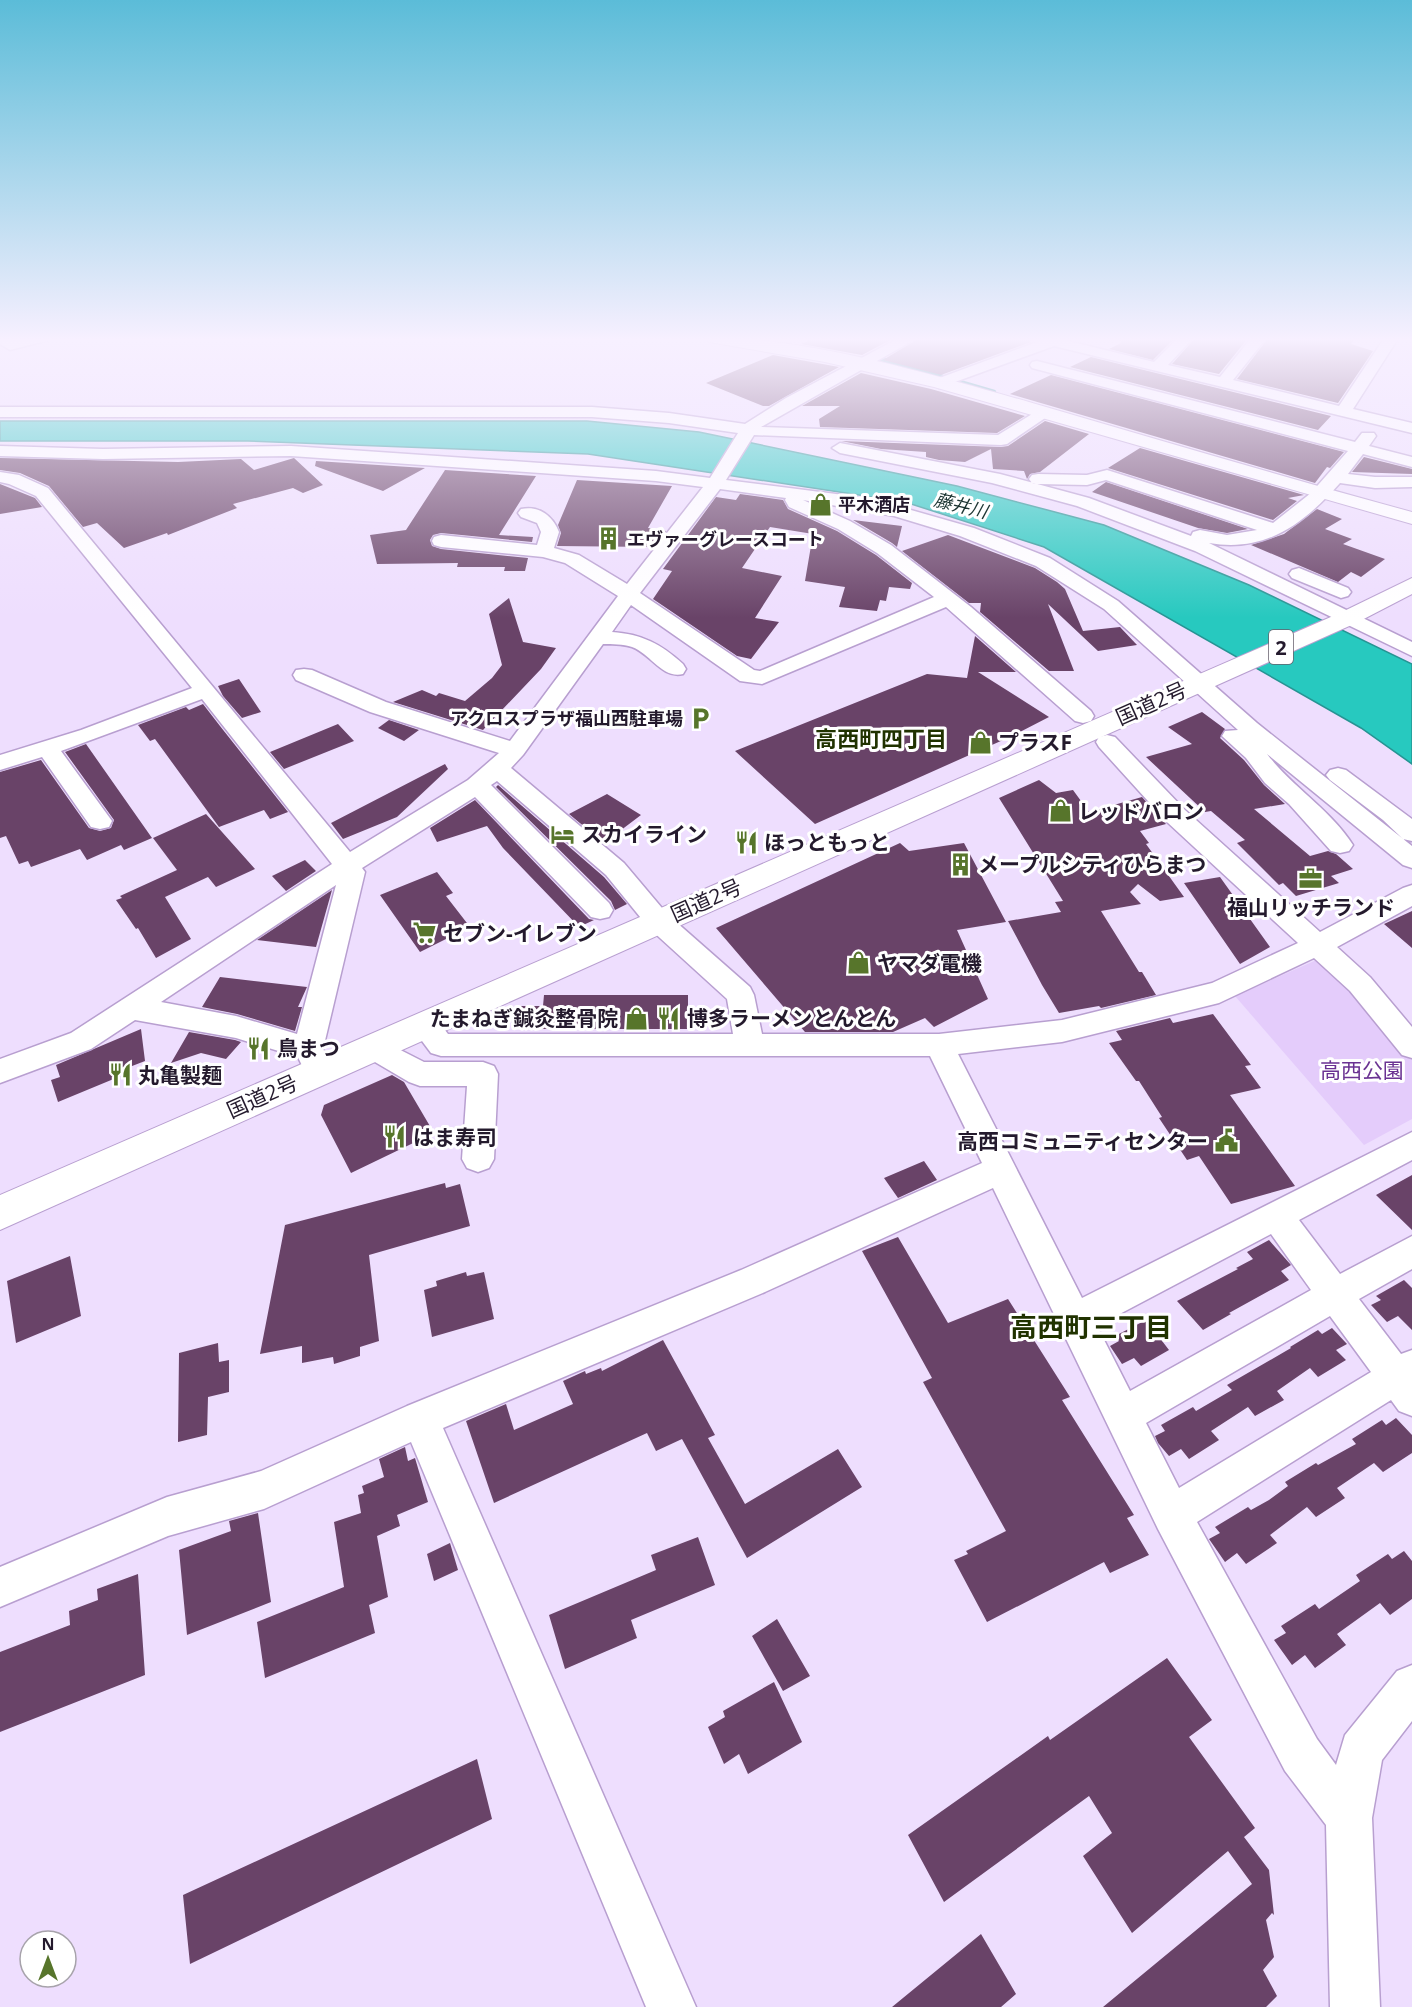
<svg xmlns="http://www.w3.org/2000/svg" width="1412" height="2007" viewBox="0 0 1412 2007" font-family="'Open Sans','Noto Sans JP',sans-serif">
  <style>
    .green { fill: #e4ccfb }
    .water { fill: #27c9bf; stroke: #269493; stroke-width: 1.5 }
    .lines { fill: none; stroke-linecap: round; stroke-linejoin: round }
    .stream { stroke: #269493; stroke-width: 4.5 }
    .building { fill: #694368 }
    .minor-casing { stroke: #b89fd0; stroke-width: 3 }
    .major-casing { stroke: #b89fd0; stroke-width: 2 }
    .highway-casing { stroke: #b89fd0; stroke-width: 2 }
    .minor { fill: #fff; fill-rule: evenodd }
    .major { fill: #fff; fill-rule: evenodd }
    .highway { fill: #fff; fill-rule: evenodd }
    .labels { text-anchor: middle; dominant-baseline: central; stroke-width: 6; stroke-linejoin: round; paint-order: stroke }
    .far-poi-label { font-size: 18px; font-weight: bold; fill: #241a2d; stroke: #fff; text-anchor: start }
    .far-water-label { font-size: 18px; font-style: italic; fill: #1b3431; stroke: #fff }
    .shield { fill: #fff; stroke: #665f6c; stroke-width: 1.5 }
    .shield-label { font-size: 20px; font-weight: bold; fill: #241a2d }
    .street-label { font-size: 21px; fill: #241a2d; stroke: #fff }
    .poi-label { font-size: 21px; font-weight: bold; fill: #241a2d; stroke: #fff; text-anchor: start }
    .park-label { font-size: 21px; fill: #6a3292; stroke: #fff }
    .neighbourhood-label { font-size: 22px; font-weight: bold; fill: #203200; stroke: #fff }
    .near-neighbourhood-label { font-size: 27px; font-weight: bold; fill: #203200; stroke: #fff }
  </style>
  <rect width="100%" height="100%" fill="#eedefe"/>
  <!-- green -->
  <path class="green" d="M1321,958L1412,1054V1119L1364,1145L1235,996Z"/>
  <!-- water -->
  <path class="water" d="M0,421H587L699,432L957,486L1104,525L1249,585L1412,664V764L1361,728L1044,547L905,502L588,454L248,441H0Z"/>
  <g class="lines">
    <!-- stream -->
    <path class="stream" d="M881,359L994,392"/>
  </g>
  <!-- building -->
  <path class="building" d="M816,337H896L862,355L801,344Z
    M921,337H1024L1031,342L941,375L883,360Z
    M1119,337H1176L1153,360L1109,349L1121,343Z
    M1196,337H1249L1219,374L1172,364Z
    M1269,337H1356L1351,344L1373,351L1338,403L1237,379Z
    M773,355L839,367L769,406H763L706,383Z
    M1091,357L1331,416L1318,430L1070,367Z
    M861,373L931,389L1025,416L997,433L820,427L819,419L840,406H802Z
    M1051,375L1344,452L1330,468L1327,467L1315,483L1010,394Z
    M1045,421L1089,434L1040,472L1030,474L1027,479L1024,471L993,469L991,449L965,462L939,460L926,457V452L881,449L841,441L1001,447L1008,446Z
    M1140,448L1304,495L1288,498L1297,501L1273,520L1108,468Z
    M1364,457L1412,469V474L1352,472Z
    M0,458L178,462L241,459L254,470L294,458L323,485L303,493L293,488L233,504L237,508L168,535L167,533L124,548L97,523L83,527L49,486L20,473L0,470Z
    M316,461L425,468L383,491L315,466Z
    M445,470L536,476L499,535L533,537L532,542L441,533L433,535L430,540L432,546L441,549L528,558L525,571H504L505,567H457L458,563L377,564L370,535L406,530Z
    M577,480L672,486L648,528L666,531L653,547L557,546L561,533L558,525Z
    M1106,482L1248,529L1227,533L1198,528L1092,492Z
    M0,484L35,498L42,507L0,514Z
    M740,494L783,500L788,509L837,531L876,555L912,583L910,589L889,587L886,601L880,600L877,611L839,607L845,587L805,581L813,534L770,527L742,568L782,576L755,618L779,622L751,659L737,656L653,599L672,571L663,569L716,497L736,500Z
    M1317,509L1342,519L1325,529L1352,539L1343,544L1385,559L1361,577L1351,572L1338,582L1251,545L1284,534Z
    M853,520L902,526L897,547L892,543Z
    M948,535L1035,568L1057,582L1065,589L1083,631L1120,627L1137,645L1098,651L1048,604L1074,671H1049L980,612L981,603H969L902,551Z
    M509,598L523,642L556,648L541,669L483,730L393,702L422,690L436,696L439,693L465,701L492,678L502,665L489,614Z
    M975,636L1016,672H978L1049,717L1012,736L815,824L735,751L927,674L967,678Z
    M239,679L261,712L242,718L223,696L218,686Z
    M203,704L220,726L288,812L270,819L264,810L219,827L155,739L150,741L138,725L186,707L189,710Z
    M1202,712L1225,729L1220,738L1244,760L1264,785L1285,804L1254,809L1310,856L1328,851L1336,854L1353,869L1331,876L1339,883L1296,896L1283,883L1279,885L1237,843L1245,840L1211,811L1205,812L1146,757L1192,744L1168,727Z
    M389,720L419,730L404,741L378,728Z
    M338,724L354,741L284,769L270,752Z
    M86,744L152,838L124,850L121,845L87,860L80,849L31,867L28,861L19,864L6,836L0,838V772L41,760L89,828L100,831L111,828L114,820L65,752Z
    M445,764L448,769L397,817L343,839L331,823Z
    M1039,780L1056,793L1073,790L1089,812L1142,797L1166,824L1140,831L1149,843L1146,844L1184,897L1160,901L1138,884L1130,892L1141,904L1101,911L1139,972H1142L1156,995L1101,1008L1099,1006L1059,1013L1042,985L1008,921L1061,912L1055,902L1063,901L999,798Z
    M498,785L604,877L627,904L615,910L611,901L496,787Z
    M607,794L641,815L604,843L569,814Z
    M475,800L589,919L594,920L579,927L503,848L487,826L437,842L430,828Z
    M206,814L255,869L216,887L208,877L165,897L191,939L156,958L138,928L136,929L116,900L122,898L120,896L177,870L153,838Z
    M900,843L909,851L964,843L1006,922L957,930L988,999L934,1027L925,1018L893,1032H805L716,928Z
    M305,860L316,871L286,891L272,876Z
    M437,872L453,893L446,896L470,927L420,952L380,895Z
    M1220,877L1270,947L1240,964L1184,883Z
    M332,890L316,947L257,940Z
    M1412,911V948L1384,924Z
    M220,977L307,987L298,1007H302L295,1031L237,1014L202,1007Z
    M544,995H688V1029H512L515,1006H543Z
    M1213,1014L1251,1065L1245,1066L1261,1088L1230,1095L1295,1186L1231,1204L1199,1156L1187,1160L1159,1118L1162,1117L1139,1081H1136L1109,1043L1122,1040L1116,1031L1170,1018L1173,1023Z
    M141,1029L145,1061L114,1073L116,1078L58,1102L51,1080L60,1077L56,1065Z
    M189,1032L235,1040L241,1042L226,1059L201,1053L171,1063Z
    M392,1075L404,1082L434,1133L351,1173L321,1115L324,1105Z
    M924,1161L937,1180L898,1198L884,1178Z
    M1412,1175V1230L1376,1195Z
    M445,1183L446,1188L460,1184L470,1226L369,1255L379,1341L360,1347V1356L334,1364L333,1357L302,1363V1346L260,1354L285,1225Z
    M898,1237L948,1323L1008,1299L1070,1397L1062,1400L1134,1515L1127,1518L1149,1555L1110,1573L1104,1562L987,1622L954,1560L968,1554L966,1551L1006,1531L923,1382L932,1378L862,1251Z
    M1269,1240L1291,1265L1281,1271L1289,1280L1229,1313L1231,1314L1203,1330L1177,1301L1238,1269L1236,1268L1253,1259L1247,1252Z
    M70,1256L81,1316L16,1343L7,1281Z
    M466,1272L467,1276L484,1272L494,1319L432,1337L424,1290L437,1286L436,1281Z
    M1404,1280L1412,1288V1330L1398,1316L1387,1322L1371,1305L1381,1300L1376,1296Z
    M1146,1320L1169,1350L1141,1366L1134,1358L1122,1364L1110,1346L1119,1341L1115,1336Z
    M1332,1328L1347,1344L1336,1350L1346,1360L1318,1377L1310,1368L1277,1391L1284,1400L1255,1416L1248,1407L1211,1431L1219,1440L1189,1459L1181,1449L1169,1456L1158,1443L1155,1436L1165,1431L1161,1425L1193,1407L1196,1411L1232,1390L1227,1385L1291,1348L1290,1347L1318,1330L1322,1334Z
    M663,1340L715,1435L708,1438L745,1504L838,1449L862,1487L747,1558L682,1439L656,1451L647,1433L494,1503L466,1421L506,1404L514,1430L573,1404L563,1381L585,1371L586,1374L601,1368L602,1371Z
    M218,1343L219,1362L229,1360V1392L208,1397L207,1435L178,1442L179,1353Z
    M1396,1418L1412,1435V1453L1383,1472L1374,1463L1337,1488L1345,1498L1316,1517L1307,1507L1270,1535L1277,1543L1246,1564L1237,1553L1225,1562L1209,1539L1220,1533L1215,1527L1248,1507L1251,1510L1269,1500L1288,1486L1285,1482L1316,1463L1318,1465L1356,1444L1352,1439L1382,1420L1386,1425Z
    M405,1447L408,1461L415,1458L428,1502L397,1515L400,1526L377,1536L388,1597L369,1605L375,1633L265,1678L257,1622L344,1587L334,1522L361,1513L358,1495L364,1493L362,1486L384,1477L379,1459Z
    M258,1513L271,1602L187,1635L179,1550L231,1531L229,1521Z
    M698,1537L715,1585L631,1620L637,1638L565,1669L549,1615L656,1570L651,1555Z
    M450,1543L458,1570L434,1581L427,1554Z
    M1404,1551L1412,1561V1599L1390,1615L1380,1603L1337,1634L1346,1645L1315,1668L1305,1655L1292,1665L1274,1640L1286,1633L1281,1626L1315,1604L1319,1609L1360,1581L1356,1575L1388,1554L1392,1559Z
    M138,1574L145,1675L0,1732V1652L70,1625L69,1611L98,1600L97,1589Z
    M777,1619L810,1676L783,1691L752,1636Z
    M1167,1658L1212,1720L1189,1737L1255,1828L1244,1837L1269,1870L1274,1915L1272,1913L1266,1920L1274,1957L1263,1970L1277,1996L1266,2007H1103L1252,1884L1228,1851L1132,1933L1083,1856L1112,1833L1089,1796L944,1902L908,1835L1048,1736L1050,1740Z
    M774,1682L802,1742L748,1774L739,1754L724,1764L708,1727L725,1717L723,1711Z
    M477,1759L492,1819L190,1964L183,1895Z
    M981,1934L1016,1994L1001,2007H892Z"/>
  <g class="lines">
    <defs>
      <path id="minor" d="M0,337H9L13,341L27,337H51L49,340L10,350L0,344Z
        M901,337H919L761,427L998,435L1037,411H1049L1051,414L1007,444L1001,445L754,435L726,480L836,494L897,506L974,528L1050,558L1118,601L1257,723L1412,846V868L1403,865L1267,754C1292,787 1330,809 1353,845L1349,851L1340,853L1331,851L1289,804L1265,783L1246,758L1222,736L1225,731L1238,730L1104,609L1036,566L960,536L894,516L803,500L850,521L891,545L971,607L1091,711L1094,716L1091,721L1083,723L1075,721L946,607L762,684L740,681L631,605L612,632C642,634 661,644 683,664L686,669L683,674C662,679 651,654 632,647C623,644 612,644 603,644L523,755L511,768L624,863L667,914L750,987L754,995L762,1034H939L1062,1020L1212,983L1298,943L1167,822L1099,747L1096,742L1099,737L1107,735L1115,737L1185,810L1320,932L1403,888L1412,885V906L1337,947L1370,977L1412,1027V1058L1402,1055L1350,991L1314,958L1219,1003L1062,1042L958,1054L1082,1298L1412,1132V1160L1299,1220L1340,1274L1412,1236V1269L1359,1299L1401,1354L1412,1350V1416L1399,1411L1391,1400L1197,1522L1317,1739L1336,1765L1345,1735L1397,1671L1412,1665V1721L1382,1760L1372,1818L1380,2007H1330L1326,1825L1285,1771L1158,1529L993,1188L765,1292L443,1428L696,2007H646L411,1442L264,1509L168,1536L0,1607V1567L167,1497L261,1471L407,1406L741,1270L982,1163L930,1056H441L431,1053L410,1025L414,1017C433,1011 437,1020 448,1034H733L727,999L649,928L606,875L497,781L491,785L609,903L613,910L609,917L600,919L591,917L475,797L362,868L365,872L323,1049L331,1064L327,1072L316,1076L305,1072L298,1057L236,1038L135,1020L91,1049L0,1083V1059L71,1033L332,864L202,699L61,751L112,821L109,827L100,829L91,827L42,757L0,770V755L81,730L192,688L36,496L9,484L0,482V472L19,475L48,488L350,852L468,780L499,753L370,712L296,680L293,675L296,670L304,669L312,670L386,702L510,741L618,596L565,563L543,557L441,547L434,545L432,541L434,537L441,535L537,545L541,532L537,523L521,517L518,513L521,509C539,505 553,516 559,532L554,548L579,555L627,584L703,487L656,481L291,456L103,459L0,456V446L103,449L291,446L656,471L710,478L738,433L669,423L592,417H0V407H592L669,413L745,424L786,398ZM720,489L786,498L785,500L789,507L838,529L877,553L934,597L760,671L754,670L640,593ZM336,885L297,1034L236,1016L161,1002ZM1271,1234L1311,1290L1130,1391L1097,1326ZM1330,1316L1371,1372L1179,1488L1146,1423Z
        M1026,337H1052L1154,362L1179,337H1194L1168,365L1220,377L1252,337H1267L1233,380L1339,406L1385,337H1399L1353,409L1412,423V433L1054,346L944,386L939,388L931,383L934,380L1037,342Z
        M1037,361L1355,442L1362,433H1374L1376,436L1369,446L1412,457V467L1363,454L1348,474L1375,477H1412V487L1375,488L1340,483C1304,523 1267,553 1209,543L1412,642V656L1195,551L1077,506L992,483L840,453L832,448L840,443L1000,474L1089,498L1191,536L1193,532L1200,530L1227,535L1257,530L1106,480L1087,485L1038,484L1032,483L1029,479L1032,475L1038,474L1087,475L1107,470L1273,523L1311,493L1348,451L1032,368L1030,365L1032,362Z
        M1299,568L1348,588L1351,592L1348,596L1341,598L1292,578L1289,574L1292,570Z
        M1338,768L1346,770L1412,819V841L1403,839L1383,820L1330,780L1326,775L1330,770Z
        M373,1036L424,1062H483L494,1066L498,1074L494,1159L489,1168L478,1172L467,1168L462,1159L467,1086H420L409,1082L363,1055L358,1047L363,1039Z"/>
      <path id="major" d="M701,337C808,337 926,373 1029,402C1156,439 1284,477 1412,512V524L934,387L825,362L709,342Z"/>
      <path id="highway" d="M1412,578V594L1356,623L0,1230V1195L1340,613Z"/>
    </defs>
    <!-- minor casing -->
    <use href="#minor" class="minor-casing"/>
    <!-- major casing -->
    <use href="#major" class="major-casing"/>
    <!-- highway casing -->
    <use href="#highway" class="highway-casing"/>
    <!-- minor -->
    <use href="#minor" class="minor"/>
    <!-- major -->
    <use href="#major" class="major"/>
    <!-- highway -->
    <use href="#highway" class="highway"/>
  </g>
  <!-- sky -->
  <linearGradient id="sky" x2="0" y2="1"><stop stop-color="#5bbcd8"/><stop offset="0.55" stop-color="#f7f0ff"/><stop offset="1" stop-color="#f7f0ff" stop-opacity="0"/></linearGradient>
  <rect width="1412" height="618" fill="url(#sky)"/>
  <!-- icons -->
  <defs>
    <symbol id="shop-bare" viewBox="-9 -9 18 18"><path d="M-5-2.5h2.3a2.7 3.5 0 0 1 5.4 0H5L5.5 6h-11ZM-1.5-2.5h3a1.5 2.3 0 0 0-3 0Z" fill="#57752b" stroke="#fff" stroke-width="2.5" paint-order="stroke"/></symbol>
    <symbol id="building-bare" viewBox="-9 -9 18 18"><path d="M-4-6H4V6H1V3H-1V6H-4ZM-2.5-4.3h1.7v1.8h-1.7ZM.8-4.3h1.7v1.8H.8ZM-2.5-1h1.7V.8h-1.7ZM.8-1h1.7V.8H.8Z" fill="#57752b" stroke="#fff" stroke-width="2.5" paint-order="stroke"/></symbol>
    <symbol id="parking-bare" viewBox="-9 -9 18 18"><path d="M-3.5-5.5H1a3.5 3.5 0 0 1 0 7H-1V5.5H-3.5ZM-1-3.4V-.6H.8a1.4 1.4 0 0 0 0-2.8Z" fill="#57752b" stroke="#fff" stroke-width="2.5" paint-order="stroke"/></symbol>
    <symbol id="hotel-bare" viewBox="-9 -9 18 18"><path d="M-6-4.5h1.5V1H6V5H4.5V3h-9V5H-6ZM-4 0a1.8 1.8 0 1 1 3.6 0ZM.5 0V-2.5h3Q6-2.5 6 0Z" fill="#57752b" stroke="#fff" stroke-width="2.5" paint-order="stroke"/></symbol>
    <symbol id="restaurant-bare" viewBox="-9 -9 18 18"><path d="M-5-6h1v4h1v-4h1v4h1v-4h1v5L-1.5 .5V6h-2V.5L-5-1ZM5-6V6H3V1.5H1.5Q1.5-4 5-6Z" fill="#57752b" stroke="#fff" stroke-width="2.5" paint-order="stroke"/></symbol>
    <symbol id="office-bare" viewBox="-9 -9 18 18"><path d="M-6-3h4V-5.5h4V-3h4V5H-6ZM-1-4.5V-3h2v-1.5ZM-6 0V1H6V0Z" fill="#57752b" stroke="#fff" stroke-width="2.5" paint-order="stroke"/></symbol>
    <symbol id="supermarket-bare" viewBox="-9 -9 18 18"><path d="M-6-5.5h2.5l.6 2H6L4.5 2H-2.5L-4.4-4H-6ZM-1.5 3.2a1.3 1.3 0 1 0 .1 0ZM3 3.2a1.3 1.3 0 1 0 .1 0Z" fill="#57752b" stroke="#fff" stroke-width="2.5" paint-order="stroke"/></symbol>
    <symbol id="civic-bare" viewBox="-9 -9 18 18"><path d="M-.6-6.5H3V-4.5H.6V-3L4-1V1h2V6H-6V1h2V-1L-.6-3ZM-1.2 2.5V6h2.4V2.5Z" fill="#57752b" stroke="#fff" stroke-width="2.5" paint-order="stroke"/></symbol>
  </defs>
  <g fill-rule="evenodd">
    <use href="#shop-bare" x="804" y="488" width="33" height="33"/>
    <use href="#building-bare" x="592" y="522" width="33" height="33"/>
    <use href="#parking-bare" x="684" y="702" width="33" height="33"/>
    <use href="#shop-bare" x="964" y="726" width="33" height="33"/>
    <use href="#shop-bare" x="1044" y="794" width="33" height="33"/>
    <use href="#hotel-bare" x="546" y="818" width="33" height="33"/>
    <use href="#restaurant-bare" x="730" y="826" width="33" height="33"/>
    <use href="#building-bare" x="944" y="848" width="33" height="33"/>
    <use href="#office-bare" x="1294" y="862" width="33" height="33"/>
    <use href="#supermarket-bare" x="408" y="916" width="33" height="33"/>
    <use href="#shop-bare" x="842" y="946" width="33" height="33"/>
    <use href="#shop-bare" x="620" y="1002" width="33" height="33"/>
    <use href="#restaurant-bare" x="652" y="1002" width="33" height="33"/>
    <use href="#restaurant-bare" x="242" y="1032" width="33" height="33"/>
    <use href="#restaurant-bare" x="104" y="1058" width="33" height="33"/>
    <use href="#restaurant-bare" x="378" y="1120" width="33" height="33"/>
    <use href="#civic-bare" x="1210" y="1124" width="33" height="33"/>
  </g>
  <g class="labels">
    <!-- far-poi labels -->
    <g class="far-poi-label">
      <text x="838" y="504">平木酒店</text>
      <text x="627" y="539">エヴァーグレースコート</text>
      <text x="683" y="718" text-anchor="end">アクロスプラザ福山西駐車場</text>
    </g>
    <!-- far-water labels -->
    <g class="far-water-label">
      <text transform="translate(961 505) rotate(14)">藤井川</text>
    </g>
    <!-- shield labels -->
    <rect class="shield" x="1269" y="630" width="24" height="34" rx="4.5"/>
    <g class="shield-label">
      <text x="1281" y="647">2</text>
    </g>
    <!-- street labels -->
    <g class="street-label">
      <text transform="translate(1151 703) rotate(-24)">国道2号</text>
      <text transform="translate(706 900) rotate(-24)">国道2号</text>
      <text transform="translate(262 1096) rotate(-24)">国道2号</text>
    </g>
    <!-- poi labels -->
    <g class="poi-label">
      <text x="998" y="742">プラスF</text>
      <text x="1078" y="811">レッドバロン</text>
      <text x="581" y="834">スカイライン</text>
      <text x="764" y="842">ほっともっと</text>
      <text x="978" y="864">メープルシティひらまつ</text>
      <text x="1311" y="907" text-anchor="middle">福山リッチランド</text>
      <text x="443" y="933">セブン-イレブン</text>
      <text x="877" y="963">ヤマダ電機</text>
      <text x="618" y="1018" text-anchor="end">たまねぎ鍼灸整骨院</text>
      <text x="687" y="1018">博多ラーメンとんとん</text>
      <text x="277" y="1048">鳥まつ</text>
      <text x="138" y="1075">丸亀製麺</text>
      <text x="413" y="1137">はま寿司</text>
      <text x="1208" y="1141" text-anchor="end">高西コミュニティセンター</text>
    </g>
    <!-- park labels -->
    <g class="park-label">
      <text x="1362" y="1070">高西公園</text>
    </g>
    <!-- neighbourhood labels -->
    <g class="neighbourhood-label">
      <text x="881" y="738">高西町四丁目</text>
    </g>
    <!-- near-neighbourhood labels -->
    <g class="near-neighbourhood-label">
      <text x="1091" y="1326">高西町三丁目</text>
    </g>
  </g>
  <!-- north arrow -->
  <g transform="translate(48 1959)"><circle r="28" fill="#ffffff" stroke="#a7a3ab" stroke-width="1.5"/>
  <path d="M0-4.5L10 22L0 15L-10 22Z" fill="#57752b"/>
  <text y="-9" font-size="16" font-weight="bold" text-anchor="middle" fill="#241a2d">N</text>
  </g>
</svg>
